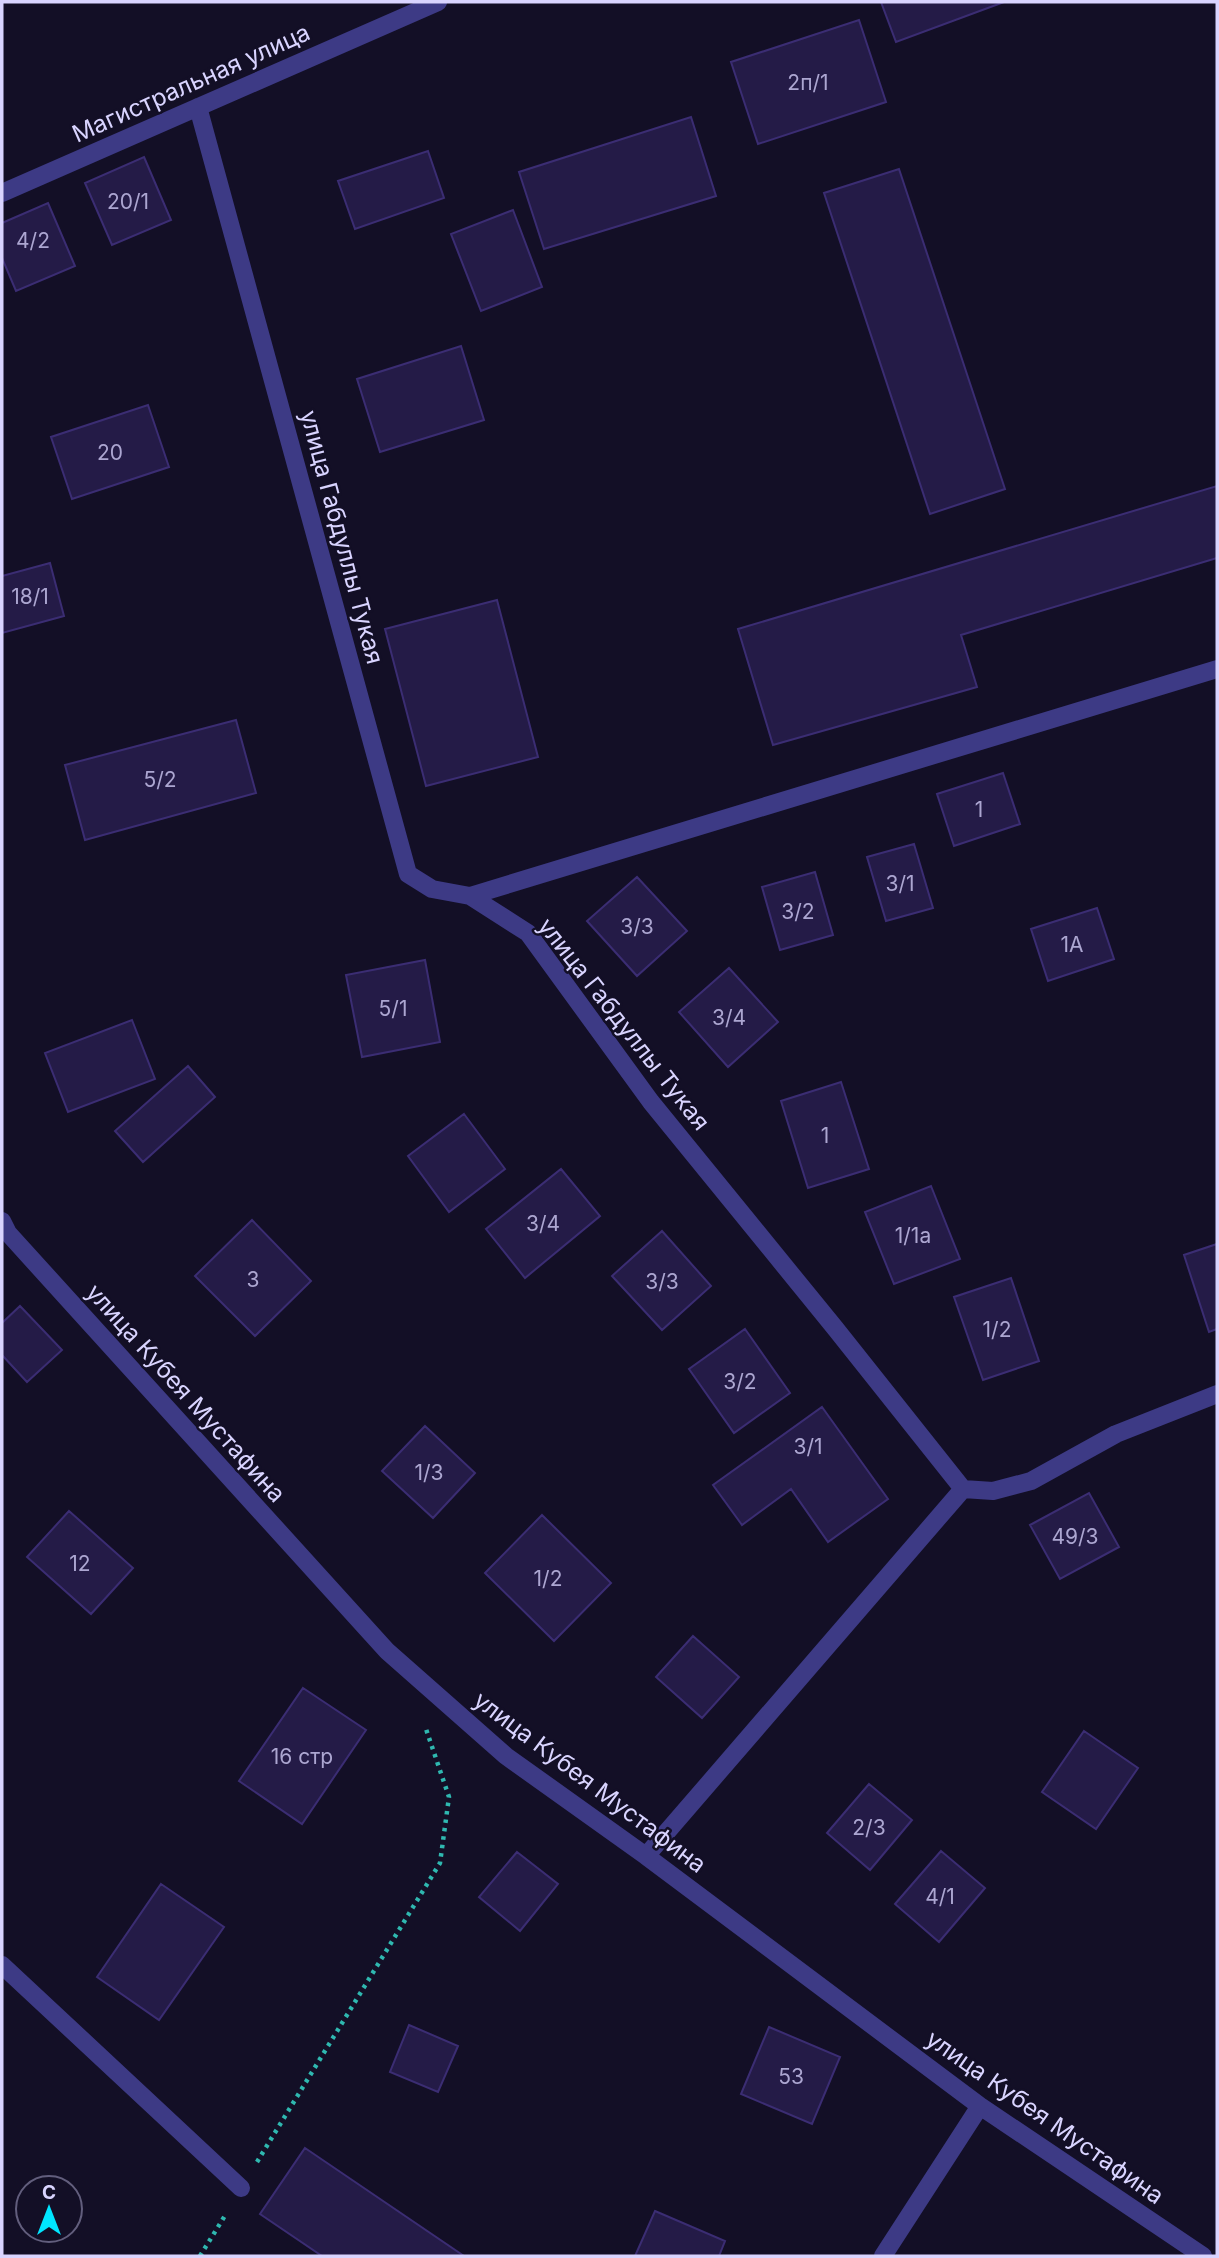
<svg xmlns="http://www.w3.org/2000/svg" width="1219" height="2258" viewBox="0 0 1219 2258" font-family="Inter,sans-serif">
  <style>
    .building { fill: #241b47; stroke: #3b2d73; stroke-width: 2 }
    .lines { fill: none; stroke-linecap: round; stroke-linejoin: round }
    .path { stroke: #2fb8b0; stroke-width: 4.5; stroke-dasharray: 3.5 5; stroke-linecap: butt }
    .minor { stroke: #3d3a85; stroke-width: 18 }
    .labels { text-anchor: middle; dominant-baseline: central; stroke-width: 5; stroke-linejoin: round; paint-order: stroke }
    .number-label { font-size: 21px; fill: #aca6d1 }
    .street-label { font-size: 24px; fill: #d9d4ff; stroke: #130f26 }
  </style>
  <rect width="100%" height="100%" fill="#130f26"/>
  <!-- building -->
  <path class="building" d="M881,2H1004L896,42Z
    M859,20L886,102L758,144L731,62Z
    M691,117L716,196L544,249L519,172Z
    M428,151L444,198L355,229L338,181Z
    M144,157L171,220L112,245L85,183Z
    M899,169L1005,489L930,514L824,193Z
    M48,203L75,266L16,291L2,258V223Z
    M513,210L542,287L481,311L451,234Z
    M461,346L484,420L380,452L357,379Z
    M148,405L169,467L72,499L51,437Z
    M1217,486V558L961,635L977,687L773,745L738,629Z
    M50,563L64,616L2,633V576Z
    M497,600L538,757L426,786L385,629Z
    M236,720L256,793L85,840L65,765Z
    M1003,773L1020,824L954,846L937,794Z
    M914,844L933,908L886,921L867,857Z
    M815,872L833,935L780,950L762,887Z
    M637,877L687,931L637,976L587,921Z
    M1097,908L1114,959L1048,981L1031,929Z
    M425,960L440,1042L362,1057L346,975Z
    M729,968L778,1022L728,1067L679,1012Z
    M132,1020L155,1079L68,1112L45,1053Z
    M188,1066L215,1097L143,1162L115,1131Z
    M841,1082L869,1169L808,1188L781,1101Z
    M464,1114L505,1169L449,1212L408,1156Z
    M561,1169L600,1216L525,1278L486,1229Z
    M931,1186L960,1259L894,1284L865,1212Z
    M252,1220L311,1281L255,1336L195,1276Z
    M662,1231L711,1286L662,1330L612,1276Z
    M1217,1244V1329L1209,1332L1184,1255Z
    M1011,1278L1039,1361L983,1380L954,1297Z
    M20,1306L62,1350L27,1382L2,1355V1323Z
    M745,1329L790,1393L734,1433L689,1369Z
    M822,1407L888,1499L828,1542L791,1489L742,1525L713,1485Z
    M425,1426L475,1473L433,1518L382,1471Z
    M1089,1493L1119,1547L1060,1579L1030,1525Z
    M69,1511L133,1568L91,1614L27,1557Z
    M542,1515L611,1583L554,1641L485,1573Z
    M693,1636L739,1677L702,1718L656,1677Z
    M303,1688L366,1730L302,1824L239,1781Z
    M1084,1731L1138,1768L1096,1829L1042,1792Z
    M869,1784L912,1820L870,1870L827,1833Z
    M941,1851L985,1888L939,1942L895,1904Z
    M517,1852L558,1884L520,1931L479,1897Z
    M161,1884L224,1927L159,2020L97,1977Z
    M409,2025L458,2046L438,2092L390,2072Z
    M769,2027L840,2057L812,2124L741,2094Z
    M305,2148L464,2256H322L260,2214Z
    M655,2211L725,2241L719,2256H635Z"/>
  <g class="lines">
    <!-- path -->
    <path class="path" d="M257,2162L440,1863L449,1797L425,1726
      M200,2256L226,2214"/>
    <!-- minor -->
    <path class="minor" d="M198,107L408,874L432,889L470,896L528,933L651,1102L835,1328L963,1489L993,1491L1031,1481L1116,1434L1217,1394
      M2,193L438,2
      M470,896L1217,669
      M2,1221L8,1233L387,1651L506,1756L646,1856L980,2106L1203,2256
      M646,1856L963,1489
      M2,1965L241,2188
      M883,2256L980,2106"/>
  </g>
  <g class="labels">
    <!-- number labels -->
    <g class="number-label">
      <text x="808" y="82">2п/1</text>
      <text x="128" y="201">20/1</text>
      <text x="33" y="240">4/2</text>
      <text x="110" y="452">20</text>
      <text x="30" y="596">18/1</text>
      <text x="160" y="779">5/2</text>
      <text x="979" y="809">1</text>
      <text x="900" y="883">3/1</text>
      <text x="798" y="911">3/2</text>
      <text x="637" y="926">3/3</text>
      <text x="1072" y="944">1А</text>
      <text x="393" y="1008">5/1</text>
      <text x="729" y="1017">3/4</text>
      <text x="825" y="1135">1</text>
      <text x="543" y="1223">3/4</text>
      <text x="913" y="1235">1/1а</text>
      <text x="253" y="1279">3</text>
      <text x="662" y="1281">3/3</text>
      <text x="997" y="1329">1/2</text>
      <text x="740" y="1381">3/2</text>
      <text x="808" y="1446">3/1</text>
      <text x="429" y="1472">1/3</text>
      <text x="1075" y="1536">49/3</text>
      <text x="80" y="1563">12</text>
      <text x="548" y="1578">1/2</text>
      <text x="302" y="1756">16 стр</text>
      <text x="869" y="1827">2/3</text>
      <text x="940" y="1896">4/1</text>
      <text x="791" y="2076">53</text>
    </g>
    <!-- street labels -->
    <g class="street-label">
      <text transform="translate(191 83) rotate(-24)">Магистральная улица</text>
      <text transform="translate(342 537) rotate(75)">улица Габдуллы Тукая</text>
      <text transform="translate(624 1024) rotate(52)">улица Габдуллы Тукая</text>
      <text transform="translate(186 1393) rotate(48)">улица Кубея Мустафина</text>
      <text transform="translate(590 1782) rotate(37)">улица Кубея Мустафина</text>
      <text transform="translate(1045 2117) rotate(35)">улица Кубея Мустафина</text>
    </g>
  </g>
  <!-- border -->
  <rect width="1219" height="2258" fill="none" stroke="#d9d4ff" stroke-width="7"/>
  <!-- north arrow -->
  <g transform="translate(49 2209)"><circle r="33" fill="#130f26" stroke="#625e7d" stroke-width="2"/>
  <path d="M0-5L12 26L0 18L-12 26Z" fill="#00e5ff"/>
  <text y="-10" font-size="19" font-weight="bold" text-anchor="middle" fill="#d9d4ff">С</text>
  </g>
</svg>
